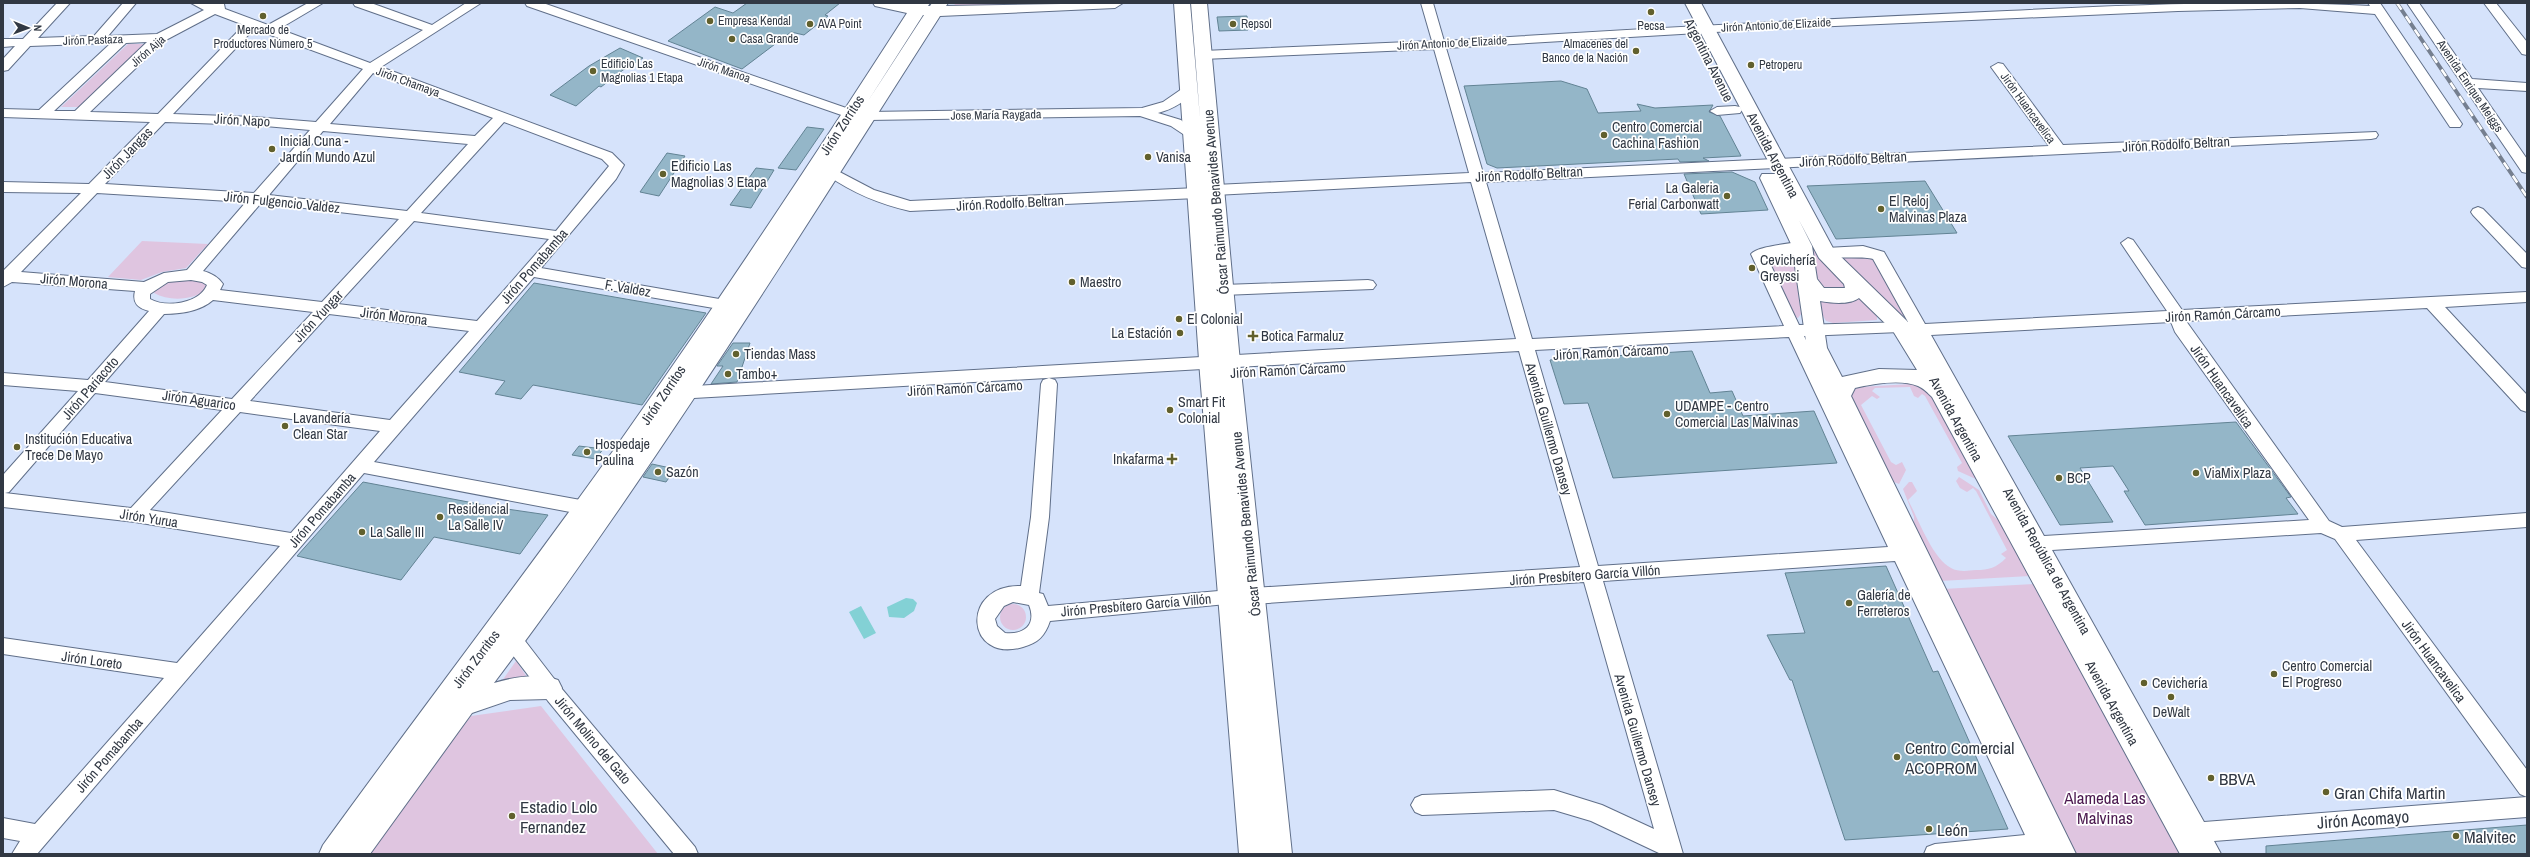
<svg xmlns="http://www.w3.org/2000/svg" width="2530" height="857" viewBox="0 0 2530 857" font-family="'Archivo Narrow',sans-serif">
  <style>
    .green { fill: #dfc5e0 }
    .water { fill: #83d1d5 }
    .building { fill: #94b6c8; stroke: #628394 }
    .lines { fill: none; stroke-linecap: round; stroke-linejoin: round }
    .minor-casing { stroke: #606f89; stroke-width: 2 }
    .major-casing { stroke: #606f89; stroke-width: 2 }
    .minor { fill: #fff; fill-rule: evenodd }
    .major { fill: #fff; fill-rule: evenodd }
    .rail-casing { stroke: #757f8f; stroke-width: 4 }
    .rail { stroke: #fff; stroke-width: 2.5; stroke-dasharray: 8; stroke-linecap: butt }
    .poi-dot { fill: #61602d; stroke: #fff; stroke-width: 1.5 }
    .labels { text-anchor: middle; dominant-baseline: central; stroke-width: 3.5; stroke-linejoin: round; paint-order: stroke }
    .far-poi-label { font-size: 12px; fill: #313843; stroke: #fff; text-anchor: start }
    .far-street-label { font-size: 12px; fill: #313843; stroke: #fff }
    .street-label { font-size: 14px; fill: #313843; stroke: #fff }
    .poi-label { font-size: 14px; fill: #313843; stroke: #fff; text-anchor: start }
    .near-poi-label { font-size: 17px; fill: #313843; stroke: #fff; text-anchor: start }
    .near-park-label { font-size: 17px; fill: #4b194f; stroke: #fff }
    .near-street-label { font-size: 17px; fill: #313843; stroke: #fff }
  </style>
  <rect width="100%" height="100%" fill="#d6e3fb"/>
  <!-- green -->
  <path class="green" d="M955,3H1039L954,7Z
    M128,44H149L84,107H61Z
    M142,241L208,244L186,268L162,272L141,280L108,277Z
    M1812,246L1877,316V320L1833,323L1826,321L1822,314Z
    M1793,254L1801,314L1798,318L1794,317L1762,255Z
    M1872,256L1909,316H1900L1843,259L1844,257Z
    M176,278L202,281L208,285V289C194,300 170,302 154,293L158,285Z
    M1911,384L1927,389L1978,480L1958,471L1957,467L1962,463L1925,396L1922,394L1918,398L1914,396L1910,387L1875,388L1872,391L1880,397L1877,399L1872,396L1861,405L1891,462L1896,465L1902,462L1906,470L1899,484L1889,480L1850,399L1849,392L1859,387Z
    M1959,477L1979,490L1991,514L2004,525L2030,576L1940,581L1914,529V517L1903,489L1909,482H1912L1917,491L1908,500C1918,518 1932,558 1951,568C1958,572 1967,571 1976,570C1989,570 1996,568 2006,558L2001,554L2007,550L1976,491L1973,488L1967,492L1960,488L1956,481Z
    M2035,584L2184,854H2076L1943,589Z
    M1000 617a13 13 0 1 1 26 0a13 13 0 1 1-26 0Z
    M516,661L529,680L497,688Z
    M541,706L658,854H370L421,779L471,716Z"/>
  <!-- water -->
  <path class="water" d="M906,598L913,599L917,603L914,611L904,618L889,617L887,607Z
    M861,606L876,633L864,639L849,612Z"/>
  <!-- building -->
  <path class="building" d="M747,3H840L825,15L828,16L804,35L791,32L742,69L668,41L715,7L733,13Z
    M1247,16L1248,30L1219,31L1217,17Z
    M620,48L643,58L623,70L601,87L599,86L576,106L550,95L589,66Z
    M1561,81L1587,89L1598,113L1641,111L1637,104L1655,108L1713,105L1709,112L1720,116L1741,156L1703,158L1709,161L1680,162L1678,159L1497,168L1487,164L1464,86Z
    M807,127L824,129L796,170L778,168Z
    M667,153L685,156L659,196L640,192Z
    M756,168L774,170L751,208L730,205Z
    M1732,172L1755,182L1768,210L1701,214L1684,174Z
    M1925,181L1957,233L1836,239L1807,186Z
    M534,283L706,313L642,405L533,385L521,399L495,394L505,381L459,372Z
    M733,343H750L737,382L711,384L723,366H717Z
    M1692,351L1710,393L1732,391L1743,416L1814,411L1837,463L1613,478L1588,403L1564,404L1550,360Z
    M2236,422L2291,497L2286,498L2298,514L2145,525L2124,491H2129L2113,466L2080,468L2113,522L2060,525L2008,436Z
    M579,446L603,449L596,459L572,455Z
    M652,464L675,469L666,482L643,477Z
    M363,482L500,508L548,515L520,554L434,537L401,580L297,556Z
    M1886,566L1933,672L1938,671L2008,829L1845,840L1792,680H1790L1767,635L1805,633L1785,573Z
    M2527,825V854H2266V846Z"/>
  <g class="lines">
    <defs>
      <path id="minor" d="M57,3H70L38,38L94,36L123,3H136L108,36L157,34L204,10L191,3L224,4L225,9L268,25L308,3H323L279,29L370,63L423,30L355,6L353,3H371L432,25L466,3H481L381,67L612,153L624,165L616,179L541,268L725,300L731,301L733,305L731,309L725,310L534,277L374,462L586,501L592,503L595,508L592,513L586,515L364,473L37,854H12L20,841L3,838V818L35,824L164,678L3,654V638L177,663L280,546L135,522L3,507V475L78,391L3,385V373L88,380L149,311C138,308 132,303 135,291L12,282L3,287V271L81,193L3,192V182L89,184L150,122L3,117V109L39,110L111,43L30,46L8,70L3,71V59L15,46L3,47V39H23ZM215,14L244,25L158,114L90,112L164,41ZM254,29L363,69L316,122L254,117L173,114ZM147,42L75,111H54L126,43ZM373,73L493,118L475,136L330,124ZM165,122L254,125L310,130L254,193L105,184ZM504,122L602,159L609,166L556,231L421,213ZM323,131L468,144L407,211L269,195ZM97,193L246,202L187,270L164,273L144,282L21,272ZM261,203L399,219L322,302L220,290L223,284C218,277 211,273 203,271ZM414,221L549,239L477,321L338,304ZM191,280L202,282L207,285C199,304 166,308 150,299V294L168,282ZM213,300L313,312L232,399L105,382L164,314C180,314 201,311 213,300ZM329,314L469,331L390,420L250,401ZM95,393L222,410L131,508L5,493L9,492ZM240,412L380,431L291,533L150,510Z
        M525,3H543L852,110L868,112L1142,108L1163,102L1189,84L1196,88C1186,102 1173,109 1158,113L1181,120L1199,136L1192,140L1171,126L1140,116L868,120L850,118L527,6Z
        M1421,3H1433L1444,41C1632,29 1819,19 2007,11C2128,5 2250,0 2370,6L2368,3H2380L2462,124L2460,127H2450L2375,14L2300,8L2178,11L1766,29L1446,48L1483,173L2049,146L1991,67L1998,63L2003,64L2063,145L2376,132L2378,135L2376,138L2371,139L1486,182L1532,339L1784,326L1751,254C1757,246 1790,244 1802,241L1810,246C1802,258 1779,256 1767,257L1799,325L1908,322L1873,259C1860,255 1823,261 1818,253L1826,248L1863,246L1884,252L1925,324L2167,311L2121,243L2128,238L2133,240L2182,310L2527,292V302L2445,307L2527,395V412L2521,410L2427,308L2186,321L2329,521L2342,527L2527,513V527L2356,540L2527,770V797L2520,794L2335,539L2321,533L2052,550L2204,822L2527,797V817L2214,841L2221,854H2198L1914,334L1900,332L1804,336L1907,546L1918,548L1921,553L1918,558L1913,560L2046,832L2058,835L2061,842L2058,849L2054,850L2056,854H1924L1927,847L1935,844L2025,835L1895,561L1603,581L1683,854H1661L1591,821L1554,810L1422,815L1415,812L1411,805L1415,798L1422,795L1554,790L1602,805L1654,829L1584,582L1253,604L1246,601L1244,596L1246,591L1253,588L1580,567L1519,351L676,399L670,397L668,393L670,389L676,387L1516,339L1471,182L1215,195L1208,190L1215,185L1469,173L1434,49L1203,59L1197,55L1203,51L1432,41ZM2171,322L2175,332L2309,520L2044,536L1931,335ZM1789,337L1888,547L1598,566L1535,350Z
        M2407,3H2419L2472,79L2527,83V91L2478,88L2527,159V173L2522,172Z
        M2484,3H2496L2527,42V55L2522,54Z
        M1735,106L1740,107L1742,110L1740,113L1717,115L1710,111L1717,107Z
        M832,168L874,190L910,201L1197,188L1204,193L1197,198L910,211C879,204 853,193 827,175L825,172L827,169Z
        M2478,207L2483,209L2527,254V268L2522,267L2473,215L2471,212L2473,209Z
        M1368,280L1373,281L1376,285L1373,289L1223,295L1218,294L1215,290L1218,286L1223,285Z
        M1049,378L1055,380L1057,384L1049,517L1039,593L1043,594L1048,606L1230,590L1237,593L1239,598L1237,603L1050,621C1045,636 1038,643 1023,647C965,664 960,584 1021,586L1031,517L1041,384L1043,380ZM1013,602L1029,605C1037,625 1024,635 1005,633L997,626L995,619L1004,606Z
        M505,622L512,624L562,689L695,847L698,854H674L548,701L498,636L495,630L498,624Z"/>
      <path id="major" d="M873,3H930L928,6H930L932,3H948L946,6L1123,3L1115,8L940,16C796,241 655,469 494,683C513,677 539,673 558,680L562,688L558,696L549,699L510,700L472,713L370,854H319L323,845C422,708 525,575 623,437C721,298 815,156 907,13L875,6ZM923,15H924L868,101Z
        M1174,3H1190L1200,118L1191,3H1207L1240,362L1292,854H1239L1200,374Z
        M1685,3H1701L1834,250L1907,321L1924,345L2209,854H2180L1932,397C1928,393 1923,388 1918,386C1901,379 1872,384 1855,388L1851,396L2076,854H2048L1807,348L1792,246L1760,178L1762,174H1775ZM1799,220L1819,258L1844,284L1845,288H1824L1817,279L1812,246ZM1859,298L1893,331L1917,370L1879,369L1842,377L1827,348L1820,301C1831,303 1850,305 1859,298Z"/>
    </defs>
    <!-- minor casing -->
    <use href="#minor" class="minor-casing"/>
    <!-- major casing -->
    <use href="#major" class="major-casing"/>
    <!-- minor -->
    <use href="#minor" class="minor"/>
    <!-- major -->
    <use href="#major" class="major"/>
    <defs>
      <path id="rail" d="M2397,3L2527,197"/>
    </defs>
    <!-- rail casing -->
    <use href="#rail" class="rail-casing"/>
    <!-- rail -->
    <use href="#rail" class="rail"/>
  </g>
  <!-- markers -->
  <g class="poi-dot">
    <circle cx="1651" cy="12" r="4"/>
    <circle cx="263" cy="16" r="4"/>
    <circle cx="710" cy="21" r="4"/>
    <circle cx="810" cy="24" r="4"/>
    <circle cx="1233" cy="24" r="4"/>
    <circle cx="732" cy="39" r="4"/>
    <circle cx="1636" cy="51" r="4"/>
    <circle cx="1751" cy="65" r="4"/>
    <circle cx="593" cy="71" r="4"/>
    <circle cx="1604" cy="135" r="4"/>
    <circle cx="272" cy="149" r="4"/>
    <circle cx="1148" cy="157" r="4"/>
    <circle cx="663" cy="174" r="4"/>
    <circle cx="1727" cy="196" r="4"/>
    <circle cx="1881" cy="209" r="4"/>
    <circle cx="1752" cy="268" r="4"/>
    <circle cx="1072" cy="282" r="4"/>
    <circle cx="1179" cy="319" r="4"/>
    <circle cx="1180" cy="333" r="4"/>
    <path d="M1251 330h4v4h4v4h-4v4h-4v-4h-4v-4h4z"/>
    <circle cx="736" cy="354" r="4"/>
    <circle cx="728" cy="374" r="4"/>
    <circle cx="1170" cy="410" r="4"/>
    <circle cx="1667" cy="414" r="4"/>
    <circle cx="285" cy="426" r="4"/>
    <circle cx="17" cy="447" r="4"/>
    <circle cx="587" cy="452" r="4"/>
    <path d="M1170 453h4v4h4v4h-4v4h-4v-4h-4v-4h4z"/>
    <circle cx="658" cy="472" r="4"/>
    <circle cx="2196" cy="473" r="4"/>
    <circle cx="2059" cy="478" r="4"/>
    <circle cx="440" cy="517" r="4"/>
    <circle cx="362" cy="532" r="4"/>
    <circle cx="1849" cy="603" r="4"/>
    <circle cx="2274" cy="674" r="4"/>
    <circle cx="2144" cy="683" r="4"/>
    <circle cx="2171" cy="697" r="4"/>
    <circle cx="1897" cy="757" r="4"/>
    <circle cx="2211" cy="778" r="4"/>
    <circle cx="2326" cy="792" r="4"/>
    <circle cx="512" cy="816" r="4"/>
    <circle cx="1929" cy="829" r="4"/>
    <circle cx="2456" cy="836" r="4"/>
  </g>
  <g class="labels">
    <!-- far-poi labels -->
    <g class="far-poi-label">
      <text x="718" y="21">Empresa Kendal</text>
      <text x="818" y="24">AVA Point</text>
      <text x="1241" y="24">Repsol</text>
      <text x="1651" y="26" text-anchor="middle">Pecsa</text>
      <text x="263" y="30" text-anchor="middle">Mercado de<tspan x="263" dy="14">Productores Número 5</tspan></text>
      <text x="740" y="39">Casa Grande</text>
      <text x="1628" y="44" text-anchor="end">Almacenes del<tspan x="1628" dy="14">Banco de la Nación</tspan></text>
      <text x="601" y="64">Edificio Las<tspan x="601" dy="14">Magnolias 1 Etapa</tspan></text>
      <text x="1759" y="65">Petroperu</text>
    </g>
    <!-- far-street labels -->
    <g class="far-street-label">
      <text transform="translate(1776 25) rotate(-3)">Jirón Antonio de Elizaide</text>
      <text transform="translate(93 40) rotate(-2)">Jirón Pastaza</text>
      <text transform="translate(1452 43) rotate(-3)">Jirón Antonio de Elizaide</text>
      <text transform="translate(148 51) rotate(-41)">Jirón Aija</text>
      <text transform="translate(724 70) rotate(19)">Jirón Manoa</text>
      <text transform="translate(408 82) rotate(20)">Jirón Chamaya</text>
      <text transform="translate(2470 86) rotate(56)">Avenida Enrique Meiggs</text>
      <text transform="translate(2028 108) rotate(54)">Jirón Huancavelica</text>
      <text transform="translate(996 115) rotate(-1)">Jose María Raygada</text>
    </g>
    <!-- street labels -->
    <g class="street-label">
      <text transform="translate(1709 60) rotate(63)">Argentina Avenue</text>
      <text transform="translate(242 120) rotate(3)">Jirón Napo</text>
      <text transform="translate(842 125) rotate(-57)">Jirón Zorritos</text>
      <text transform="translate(2176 144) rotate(-3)">Jirón Rodolfo Beltran</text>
      <text transform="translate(127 153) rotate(-46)">Jirón Jangas</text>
      <text transform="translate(1773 155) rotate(62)">Avenida Argentina</text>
      <text transform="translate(1853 159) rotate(-3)">Jirón Rodolfo Beltran</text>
      <text transform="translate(1529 174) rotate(-3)">Jirón Rodolfo Beltran</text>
      <text transform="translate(282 202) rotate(6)">Jirón Fulgencio Valdez</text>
      <text transform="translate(1216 202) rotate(-95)">Óscar Raimundo Benavides Avenue</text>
      <text transform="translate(1010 203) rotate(-3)">Jirón Rodolfo Beltran</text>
      <text transform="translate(534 266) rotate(-49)">Jirón Pomabamba</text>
      <text transform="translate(74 281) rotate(5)">Jirón Morona</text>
      <text transform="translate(628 288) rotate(10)">F. Valdez</text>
      <text transform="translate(2223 314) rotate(-3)">Jirón Ramón Cárcamo</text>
      <text transform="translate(318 316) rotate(-47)">Jirón Yungar</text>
      <text transform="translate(394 316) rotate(7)">Jirón Morona</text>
      <text transform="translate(1611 352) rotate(-3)">Jirón Ramón Cárcamo</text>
      <text transform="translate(1288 370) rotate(-3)">Jirón Ramón Cárcamo</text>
      <text transform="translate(2222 386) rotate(55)">Jirón Huancavelica</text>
      <text transform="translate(90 388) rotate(-49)">Jirón Pariacoto</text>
      <text transform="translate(965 388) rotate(-3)">Jirón Ramón Cárcamo</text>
      <text transform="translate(663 395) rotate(-56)">Jirón Zorritos</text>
      <text transform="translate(199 400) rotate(8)">Jirón Aguarico</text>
      <text transform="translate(1956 419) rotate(61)">Avenida Argentina</text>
      <text transform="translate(1549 429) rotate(74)">Avenida Guillermo Dansey</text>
      <text transform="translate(322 510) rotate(-49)">Jirón Pomabamba</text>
      <text transform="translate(149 518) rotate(9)">Jirón Yurua</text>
      <text transform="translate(1246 524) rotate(-96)">Óscar Raimundo Benavides Avenue</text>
      <text transform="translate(2047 561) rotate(61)">Avenida República de Argentina</text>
      <text transform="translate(1585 575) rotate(-4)">Jirón Presbítero García Villón</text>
      <text transform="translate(1136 605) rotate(-5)">Jirón Presbítero García Villón</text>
      <text transform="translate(476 659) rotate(-53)">Jirón Zorritos</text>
      <text transform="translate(92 660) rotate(8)">Jirón Loreto</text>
      <text transform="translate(2434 661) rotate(54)">Jirón Huancavelica</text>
      <text transform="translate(2112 703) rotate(61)">Avenida Argentina</text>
      <text transform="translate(593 740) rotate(50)">Jirón Molino del Gato</text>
      <text transform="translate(1638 740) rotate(74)">Avenida Guillermo Dansey</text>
      <text transform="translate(109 755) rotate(-49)">Jirón Pomabamba</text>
    </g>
    <!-- poi labels -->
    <g class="poi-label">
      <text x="1612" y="127">Centro Comercial<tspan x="1612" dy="16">Cachina Fashion</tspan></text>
      <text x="280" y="141">Inicial Cuna -<tspan x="280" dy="16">Jardín Mundo Azul</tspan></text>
      <text x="1156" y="157">Vanisa</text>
      <text x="671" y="166">Edificio Las<tspan x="671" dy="16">Magnolias 3 Etapa</tspan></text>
      <text x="1719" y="188" text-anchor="end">La Galeria<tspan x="1719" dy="16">Ferial Carbonwatt</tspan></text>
      <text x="1889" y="201">El Reloj<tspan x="1889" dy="16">Malvinas Plaza</tspan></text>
      <text x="1760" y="260">Cevichería<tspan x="1760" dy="16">Greyssi</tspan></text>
      <text x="1080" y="282">Maestro</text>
      <text x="1187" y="319">El Colonial</text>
      <text x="1172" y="333" text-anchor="end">La Estación</text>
      <text x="1261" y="336">Botica Farmaluz</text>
      <text x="744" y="354">Tiendas Mass</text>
      <text x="736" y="374">Tambo+</text>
      <text x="1178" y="402">Smart Fit<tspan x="1178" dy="16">Colonial</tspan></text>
      <text x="1675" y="406">UDAMPE - Centro<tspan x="1675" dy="16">Comercial Las Malvinas</tspan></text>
      <text x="293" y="418">Lavandería<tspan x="293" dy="16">Clean Star</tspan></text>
      <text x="25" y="439">Institución Educativa<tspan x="25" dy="16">Trece De Mayo</tspan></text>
      <text x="595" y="444">Hospedaje<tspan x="595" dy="16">Paulina</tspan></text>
      <text x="1164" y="459" text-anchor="end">Inkafarma</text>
      <text x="666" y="472">Sazón</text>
      <text x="2204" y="473">ViaMix Plaza</text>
      <text x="2067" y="478">BCP</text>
      <text x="448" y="509">Residencial<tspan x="448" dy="16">La Salle IV</tspan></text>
      <text x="370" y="532">La Salle III</text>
      <text x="1857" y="595">Galería de<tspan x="1857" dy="16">Ferreteros</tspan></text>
      <text x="2282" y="666">Centro Comercial<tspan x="2282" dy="16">El Progreso</tspan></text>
      <text x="2152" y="683">Cevichería</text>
      <text x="2171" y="712" text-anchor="middle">DeWalt</text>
    </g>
    <!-- near-poi labels -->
    <g class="near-poi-label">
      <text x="1905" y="747">Centro Comercial<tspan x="1905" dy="20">ACOPROM</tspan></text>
      <text x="2219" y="778">BBVA</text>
      <text x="2334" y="792">Gran Chifa Martin</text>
      <text x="520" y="806">Estadio Lolo<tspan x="520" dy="20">Fernandez</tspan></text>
      <text x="1937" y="829">León</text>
      <text x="2464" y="836">Malvitec</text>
    </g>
    <!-- near-park labels -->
    <g class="near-park-label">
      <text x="2105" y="797">Alameda Las<tspan x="2105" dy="20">Malvinas</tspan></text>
    </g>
    <!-- near-street labels -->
    <g class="near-street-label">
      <text transform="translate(2363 819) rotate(-4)">Jirón Acomayo</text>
    </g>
  </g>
  <!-- border -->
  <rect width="2530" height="857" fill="none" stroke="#313843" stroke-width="8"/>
  <!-- north arrow -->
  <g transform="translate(28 28) rotate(91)" stroke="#ffffff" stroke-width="3" paint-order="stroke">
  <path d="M0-3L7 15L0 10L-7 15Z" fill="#313843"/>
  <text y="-6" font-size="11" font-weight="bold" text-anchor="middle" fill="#313843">N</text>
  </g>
</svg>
